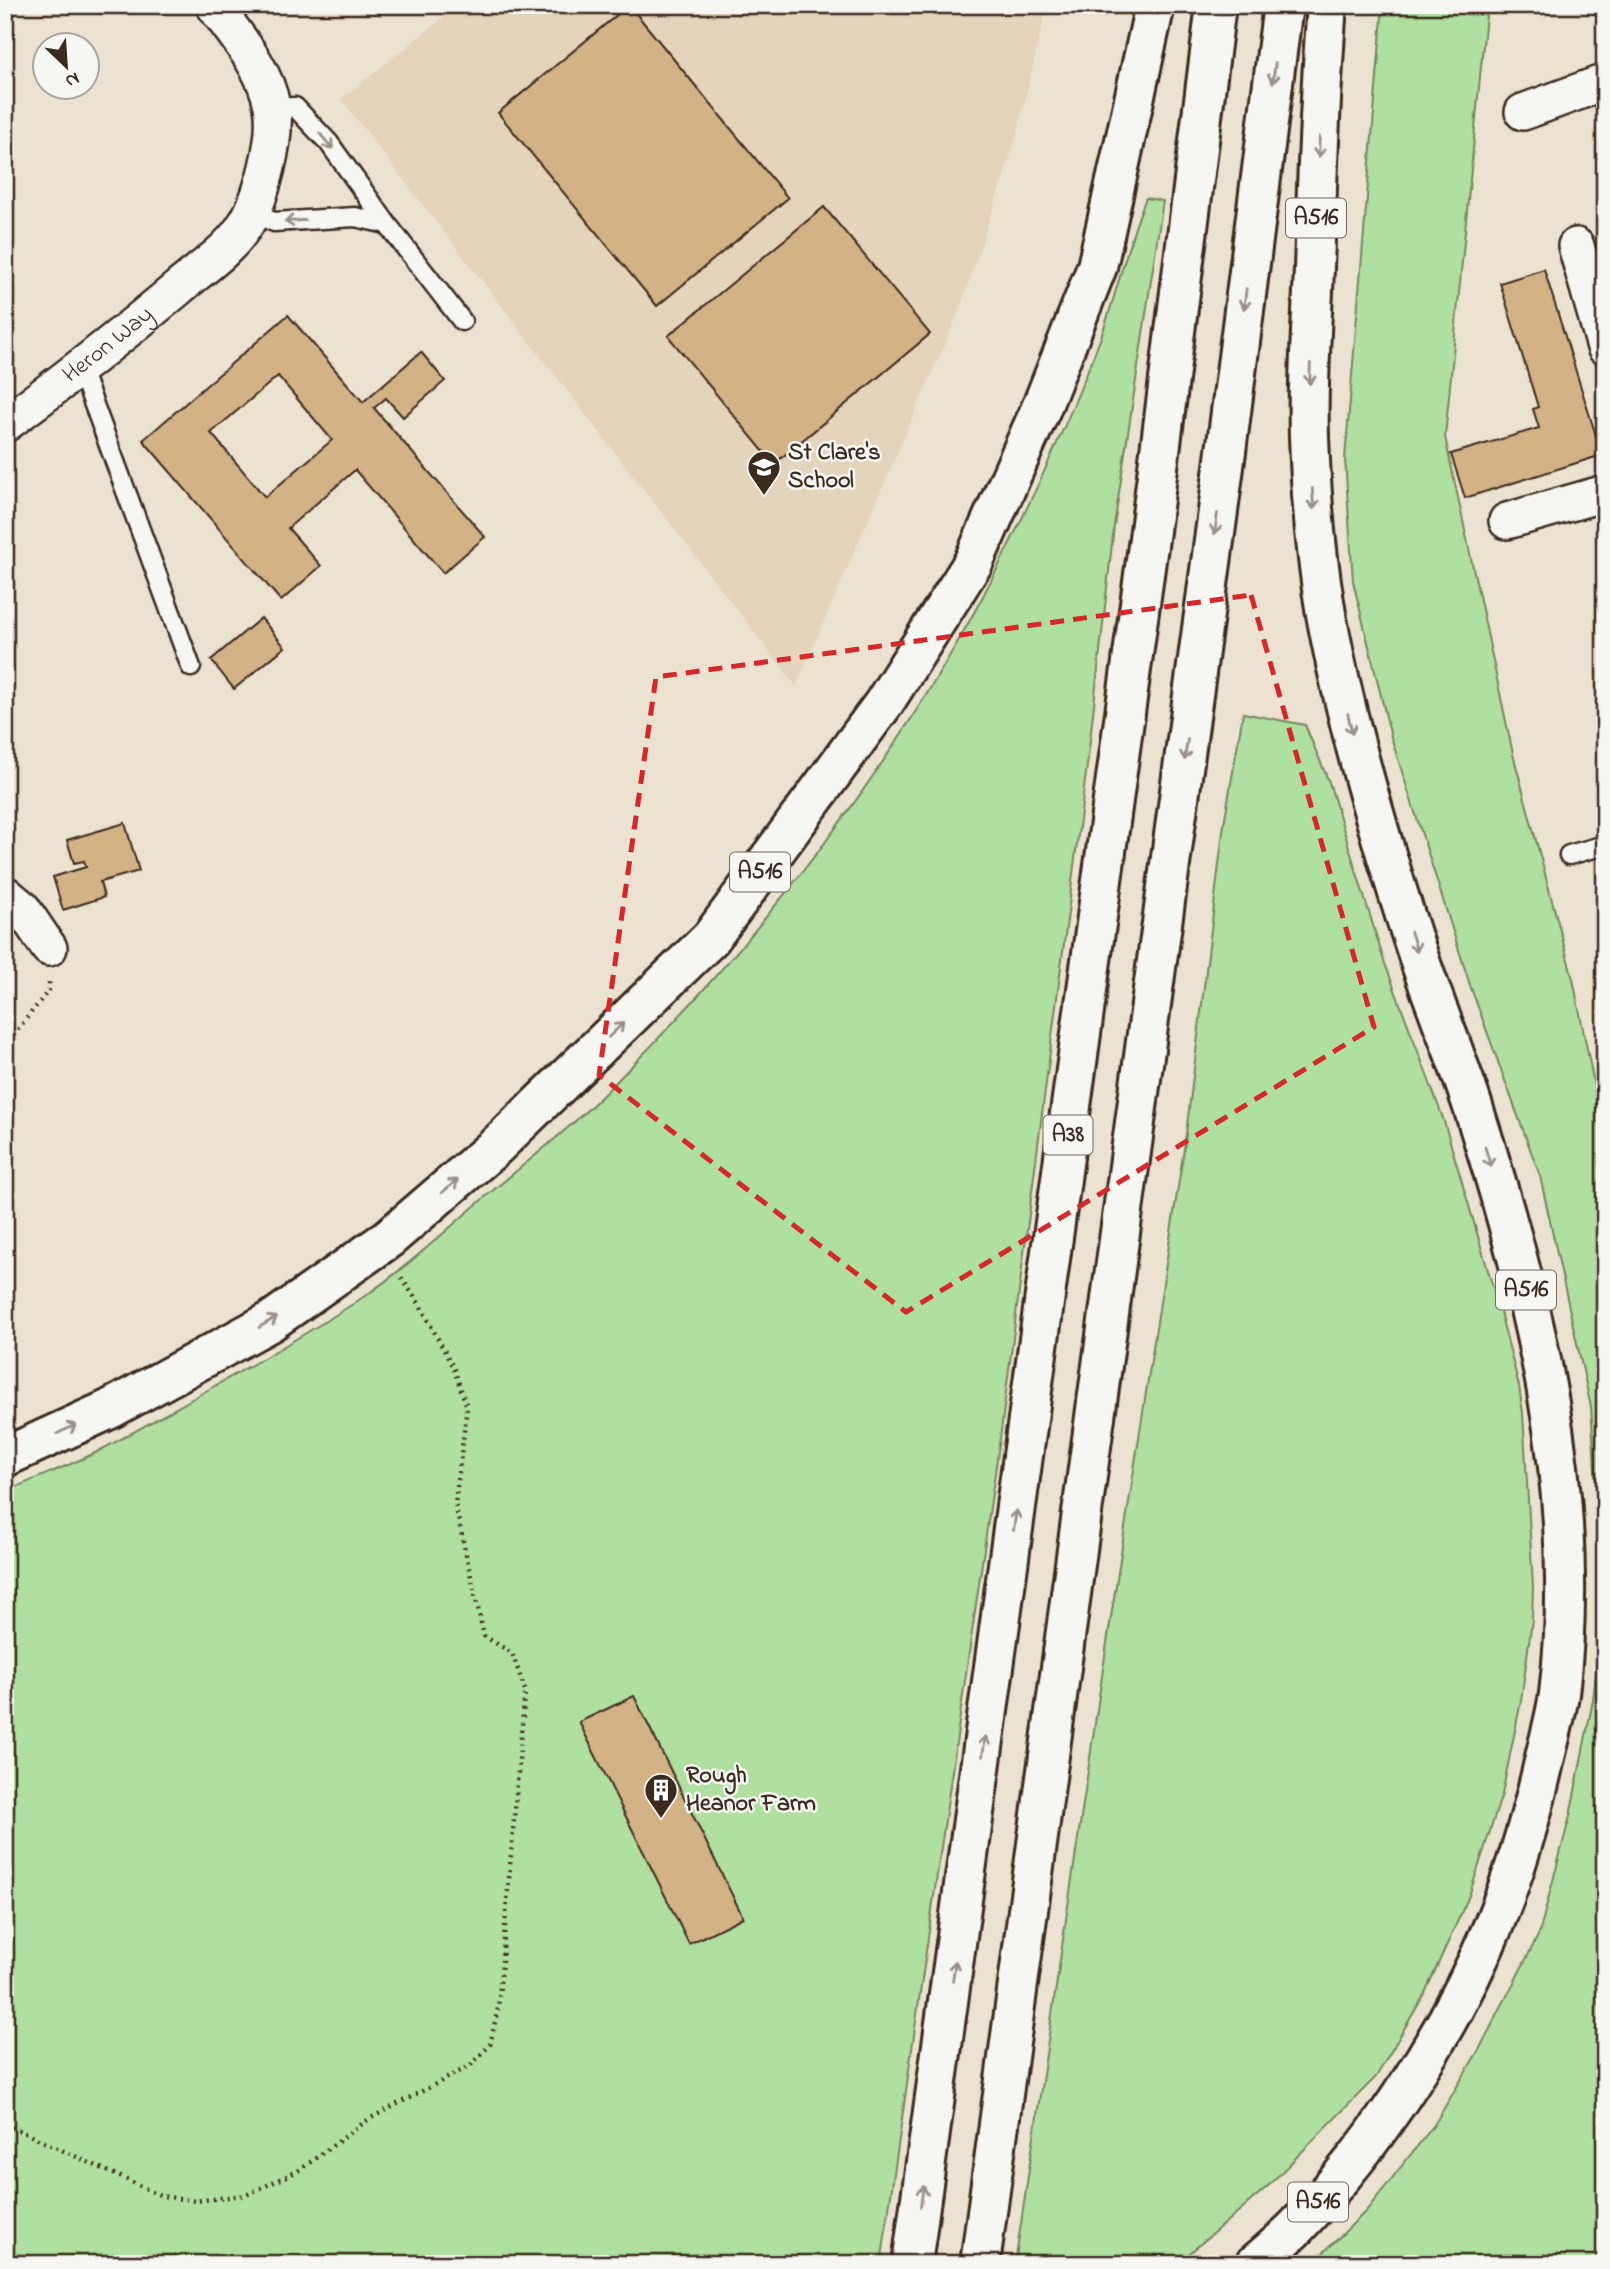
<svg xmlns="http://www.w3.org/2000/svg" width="1610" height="2269" viewBox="0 0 1610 2269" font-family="'Indie Flower',sans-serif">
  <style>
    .built { fill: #e4d4bb }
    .green { fill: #afe0a0; stroke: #75855f; stroke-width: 2 }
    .building { fill: #d3b286; stroke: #3b2a1e; stroke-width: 2; fill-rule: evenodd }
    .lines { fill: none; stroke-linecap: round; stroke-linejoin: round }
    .lane-casing { stroke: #3b2a1e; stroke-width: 23 }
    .street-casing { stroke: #3b2a1e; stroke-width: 40 }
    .highway-casing { stroke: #3b2a1e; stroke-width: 44 }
    .path { stroke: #3b2a1e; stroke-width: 4.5; stroke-dasharray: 2 5; stroke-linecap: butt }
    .lane { stroke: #f6f6f2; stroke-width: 18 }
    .street { stroke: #f6f6f2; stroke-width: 35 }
    .highway { stroke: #f6f6f2; stroke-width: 38 }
    .oneway { stroke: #989088 }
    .marked { fill: none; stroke: #d62828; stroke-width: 5; stroke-dasharray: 14 9; stroke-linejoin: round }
    .labels { text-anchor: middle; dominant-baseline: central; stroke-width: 5; stroke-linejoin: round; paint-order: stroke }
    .shield { fill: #f6f6f2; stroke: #73675e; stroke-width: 2 }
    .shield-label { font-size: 23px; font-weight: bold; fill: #3b2a1e }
    .street-label { font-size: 24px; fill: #3b2a1e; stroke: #f6f6f2 }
    .poi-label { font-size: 24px; font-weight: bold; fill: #3b2a1e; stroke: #f6f6f2; text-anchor: start }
  </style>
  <rect width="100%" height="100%" fill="#ece2d2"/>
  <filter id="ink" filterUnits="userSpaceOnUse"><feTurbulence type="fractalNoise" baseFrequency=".0143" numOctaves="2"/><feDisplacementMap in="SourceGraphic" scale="14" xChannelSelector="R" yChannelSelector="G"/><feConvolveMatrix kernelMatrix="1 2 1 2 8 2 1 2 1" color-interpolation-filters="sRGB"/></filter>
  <g filter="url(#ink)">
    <!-- built -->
    <path class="built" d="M459,5H1047L1016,139L960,309L796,686L341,99Z"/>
    <!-- green -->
    <path class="green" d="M1383,5H1487L1445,437L1513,754L1573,979L1605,1139V2264H1312L1366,2211L1434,2125L1480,2048L1539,1934L1570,1816L1593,1700L1604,1601L1591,1407L1540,1176L1471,988L1391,737L1353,581L1345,459Z
      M1146,198L1163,201L1114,526L1088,758L1001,1431L881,2264H20L5,2256V1492C35,1478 66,1467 95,1453C135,1432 174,1409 213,1387C262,1359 312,1331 359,1300C406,1269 448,1228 491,1192C532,1158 575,1124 612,1086C764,934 898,763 996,571C1034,496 1069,420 1099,342C1117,295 1126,245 1146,198Z
      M1243,713L1305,725L1329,782L1384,961L1443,1118L1498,1304L1519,1386L1523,1413L1533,1587L1532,1620L1521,1701L1502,1794L1469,1896L1424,1995L1376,2077L1267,2187L1177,2264H1015L1105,1656L1185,1142L1224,824Z"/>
    <!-- building -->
    <path class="building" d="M629,5L788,198L657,306L498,113Z
      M824,207L930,334L774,464L668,336Z
      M1544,269L1602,455L1465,498L1451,454L1539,428L1533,409L1538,407L1500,283Z
      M288,315L363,402L421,352L445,381L403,417L386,398L374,408L485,537L443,573L355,470L288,528L321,566L281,601L143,440ZM278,376L332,440L265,497L211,433Z
      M261,618L285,647L234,689L211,660Z
      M125,823L139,871L100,882L104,897L63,910L53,877L86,867L84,861L74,863L67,840Z
      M634,1696L743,1917L689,1944L579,1722Z"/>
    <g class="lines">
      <defs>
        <path id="lane" d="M273,108L295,107L329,143L387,224L462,321
          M253,213L274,222L355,217L387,224
          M80,367L191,667
          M1569,855L1605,845"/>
        <g id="street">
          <path d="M1523,112L1605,82"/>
          <path d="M1576,246L1605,347"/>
          <path id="s1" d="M5,424C64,381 121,336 177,289C199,270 227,252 243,228C261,203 278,137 272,106C265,68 236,36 214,5"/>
          <path d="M1507,521L1605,493"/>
          <path d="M5,894L22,908L49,948"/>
        </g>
        <path id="highway" d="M5,1457L110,1409L270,1322L388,1239L494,1148L711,938L884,703L973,563L1042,406L1097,267L1155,5
          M912,2264L1150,531L1216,5
          M980,2264L1224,467L1283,5
          M1255,2264C1270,2251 1286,2238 1299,2224C1379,2141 1450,2030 1494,1924C1517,1868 1533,1812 1546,1753C1551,1733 1556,1714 1559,1694C1583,1493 1534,1297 1473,1107C1457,1058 1437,1010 1420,961C1382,847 1348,732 1326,614C1316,556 1311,495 1309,436C1307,380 1312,324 1314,268C1317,180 1320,93 1327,5"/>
      </defs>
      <!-- lane casing -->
      <use href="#lane" class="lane-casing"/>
      <!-- street casing -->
      <use href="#street" class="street-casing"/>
      <!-- highway casing -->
      <use href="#highway" class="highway-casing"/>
      <!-- path -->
      <path class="path" d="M5,1046L49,990V982
        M5,2124L162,2196L195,2201L246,2195L298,2171L369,2119L470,2066L490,2045L498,2008L525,1690L512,1653L484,1636L455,1504L467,1407L454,1369L420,1305L401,1277
        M1603,2264L1605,2262"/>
      <!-- lane -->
      <use href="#lane" class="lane"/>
      <!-- street -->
      <use href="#street" class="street"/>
      <!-- highway -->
      <use href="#highway" class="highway"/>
    </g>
    <!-- one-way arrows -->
    <defs><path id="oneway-shaft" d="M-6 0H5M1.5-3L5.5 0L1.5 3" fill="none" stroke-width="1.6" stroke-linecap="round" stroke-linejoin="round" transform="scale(1.75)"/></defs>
    <g class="oneway">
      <use href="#oneway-shaft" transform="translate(1274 73) rotate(97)"/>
      <use href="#oneway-shaft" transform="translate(326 141) rotate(50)"/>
      <use href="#oneway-shaft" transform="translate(1319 147) rotate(92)"/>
      <use href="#oneway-shaft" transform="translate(295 221) rotate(176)"/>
      <use href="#oneway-shaft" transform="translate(1245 299) rotate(97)"/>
      <use href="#oneway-shaft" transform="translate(1310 374) rotate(92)"/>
      <use href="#oneway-shaft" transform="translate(1313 499) rotate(86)"/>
      <use href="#oneway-shaft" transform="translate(1216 524) rotate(98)"/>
      <use href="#oneway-shaft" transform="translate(1350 724) rotate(78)"/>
      <use href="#oneway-shaft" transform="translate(1186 750) rotate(98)"/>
      <use href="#oneway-shaft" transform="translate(1414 942) rotate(72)"/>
      <use href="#oneway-shaft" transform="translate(616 1030) rotate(-44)"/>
      <use href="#oneway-shaft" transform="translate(1488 1157) rotate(73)"/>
      <use href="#oneway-shaft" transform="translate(450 1186) rotate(-40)"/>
      <use href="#oneway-shaft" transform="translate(268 1322) rotate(-31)"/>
      <use href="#oneway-shaft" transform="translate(67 1429) rotate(-25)"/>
      <use href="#oneway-shaft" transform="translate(1015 1520) rotate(-82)"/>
      <use href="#oneway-shaft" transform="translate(984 1746) rotate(-82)"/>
      <use href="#oneway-shaft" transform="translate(954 1971) rotate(-82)"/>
      <use href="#oneway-shaft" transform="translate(922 2196) rotate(-82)"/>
    </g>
  </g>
  <!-- marked area -->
  <path class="marked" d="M1251,595L1374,1027L906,1312L599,1075L656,677Z"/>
  <!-- icons -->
  <defs>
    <symbol id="school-pin" viewBox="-11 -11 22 30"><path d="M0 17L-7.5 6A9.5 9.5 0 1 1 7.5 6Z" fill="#3b2a1e" stroke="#f6f6f2"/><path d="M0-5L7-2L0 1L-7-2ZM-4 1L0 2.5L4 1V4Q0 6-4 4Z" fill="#fff"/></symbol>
    <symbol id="building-pin" viewBox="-11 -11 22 30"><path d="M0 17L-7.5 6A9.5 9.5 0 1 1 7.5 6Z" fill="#3b2a1e" stroke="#f6f6f2"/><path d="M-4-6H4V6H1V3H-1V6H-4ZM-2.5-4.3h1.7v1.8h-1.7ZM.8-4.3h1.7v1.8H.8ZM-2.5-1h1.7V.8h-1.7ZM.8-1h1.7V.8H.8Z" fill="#fff"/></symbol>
  </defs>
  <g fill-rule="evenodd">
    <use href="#school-pin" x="745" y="448" width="38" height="52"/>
    <use href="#building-pin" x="642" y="1771" width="38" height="52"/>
  </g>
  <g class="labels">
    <!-- shield labels -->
    <g class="shield">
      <rect x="1286" y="198.5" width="60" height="39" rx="5"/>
      <rect x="730" y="852.5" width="60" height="39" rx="5"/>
      <rect x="1043.5" y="1115.5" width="49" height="39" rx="5"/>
      <rect x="1496" y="1270.5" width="60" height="39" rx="5"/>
      <rect x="1288" y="2182.5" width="60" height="39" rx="5"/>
    </g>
    <g class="shield-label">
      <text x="1316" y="218">A516</text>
      <text x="760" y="872">A516</text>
      <text x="1068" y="1135">A38</text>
      <text x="1526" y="1290">A516</text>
      <text x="1318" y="2202">A516</text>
    </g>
    <!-- street labels -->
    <g class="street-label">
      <text stroke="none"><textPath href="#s1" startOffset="130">Heron Way</textPath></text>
    </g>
    <!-- poi labels -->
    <g class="poi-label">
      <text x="788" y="453">St Clare's<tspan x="788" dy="28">School</tspan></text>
      <text x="686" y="1776">Rough<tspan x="686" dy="28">Heanor Farm</tspan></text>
    </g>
  </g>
  <!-- margin -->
  <rect width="1610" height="2269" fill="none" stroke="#f6f6f2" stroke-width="28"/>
  <rect x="14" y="14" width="1582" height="2241" fill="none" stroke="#3b2a1e" stroke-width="2.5" filter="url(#ink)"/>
  <!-- north arrow -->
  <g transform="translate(66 66) rotate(155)"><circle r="33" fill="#f6f6f2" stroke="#aba49d" stroke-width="2"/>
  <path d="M0-5L12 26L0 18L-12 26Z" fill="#3b2a1e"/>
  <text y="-10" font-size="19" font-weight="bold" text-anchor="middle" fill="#3b2a1e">N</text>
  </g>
</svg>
